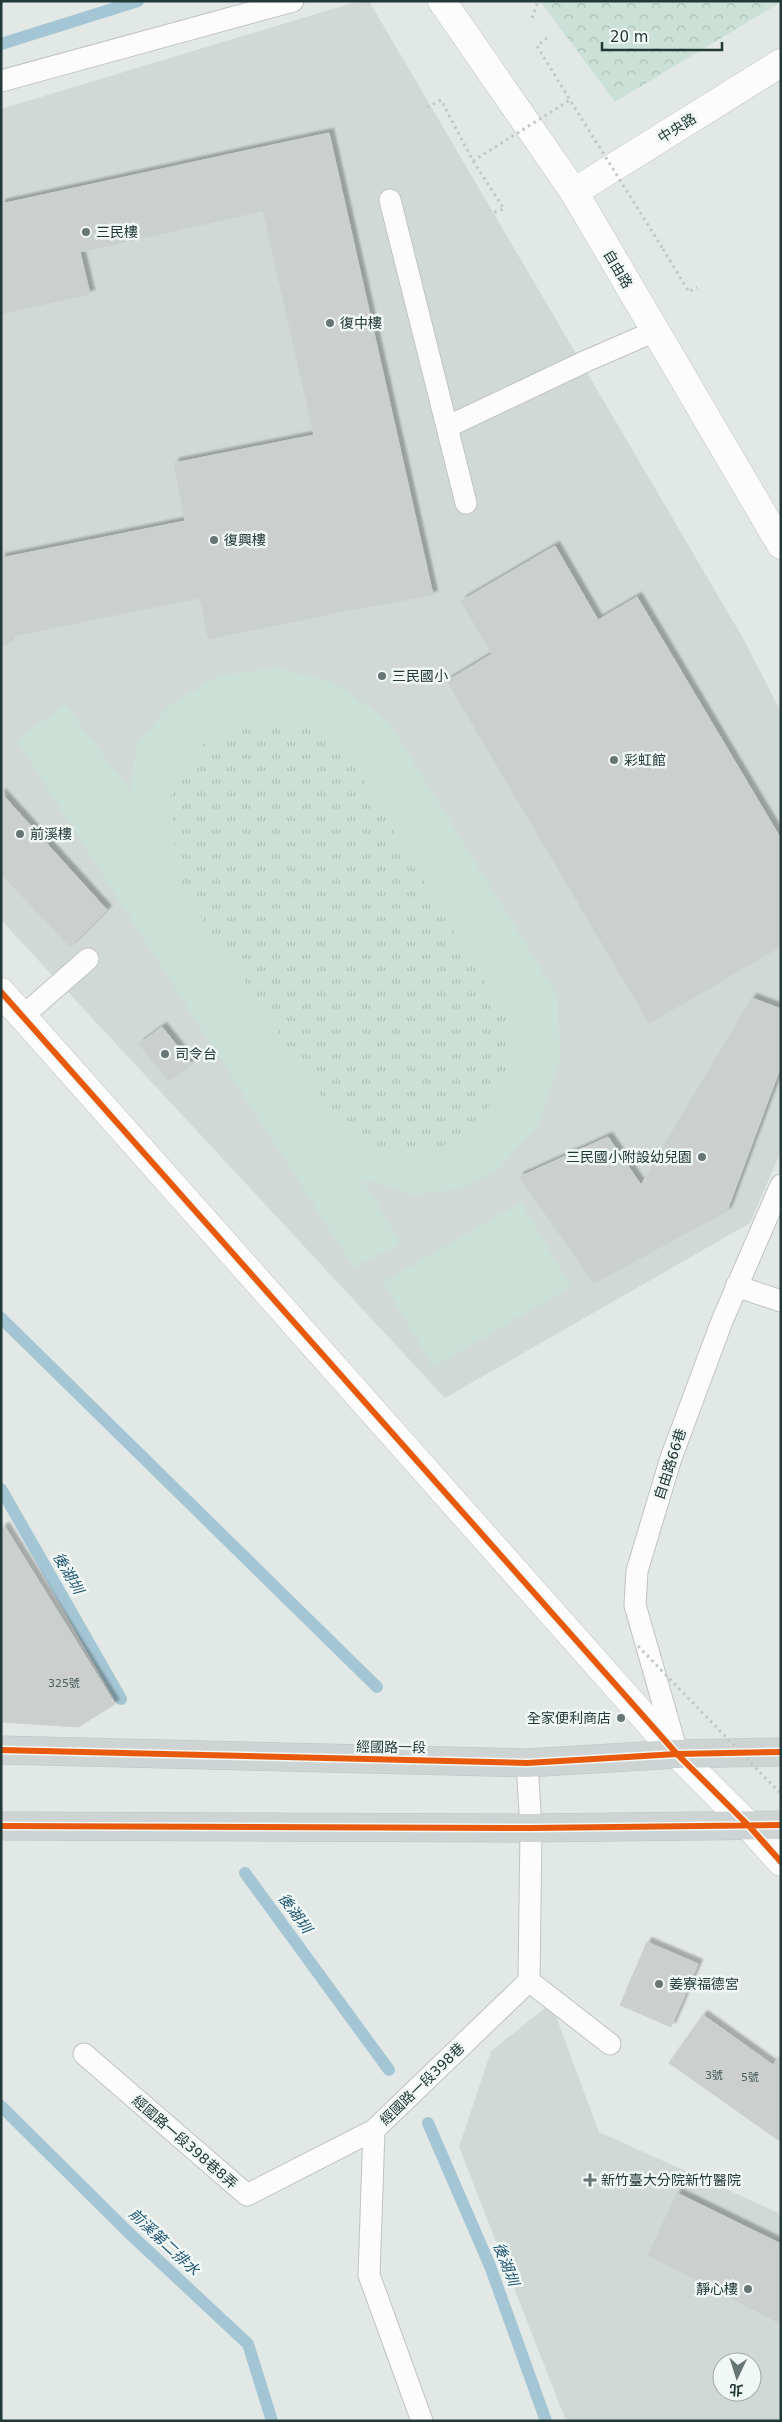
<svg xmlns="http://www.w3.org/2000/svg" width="782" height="2422" viewBox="0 0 782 2422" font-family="'DejaVu Sans','Noto Sans TC',sans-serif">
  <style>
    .built { fill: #d0d9d6; fill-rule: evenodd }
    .grass { fill: url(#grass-tufts) }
    .forest { fill: url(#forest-crowns) }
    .pitch { fill: #cbe0d6; fill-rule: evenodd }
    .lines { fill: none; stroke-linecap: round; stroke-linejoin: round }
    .stream { stroke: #a4c6d4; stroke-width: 12 }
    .building { fill: #cbd0cf; stroke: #cbd1cf; filter: url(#shadow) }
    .lane-casing { stroke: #bfc4c3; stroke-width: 23 }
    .street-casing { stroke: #bfc4c3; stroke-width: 29 }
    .secondary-casing { stroke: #bec5c3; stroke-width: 29 }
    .primary-casing { stroke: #bcc4c3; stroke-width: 29 }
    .path { stroke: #c0c8c7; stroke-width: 3; stroke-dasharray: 2.5 4; stroke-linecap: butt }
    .lane { stroke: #fbfcfb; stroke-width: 21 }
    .street { stroke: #fbfcfb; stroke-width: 28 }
    .secondary { stroke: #fbfcfb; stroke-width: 28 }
    .primary { stroke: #cdd4d3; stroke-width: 28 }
    .path-bridge { stroke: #c0c8c7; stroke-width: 3; stroke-dasharray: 2.5 4; stroke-linecap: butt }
    .cycleway-casing { stroke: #f0f7f4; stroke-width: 9 }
    .cycleway { stroke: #e8590c; stroke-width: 6 }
    .poi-dot { fill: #657674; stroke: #f0f7f4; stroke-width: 2 }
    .labels { text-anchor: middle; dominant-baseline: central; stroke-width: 5; stroke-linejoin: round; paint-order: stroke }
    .number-label { font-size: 11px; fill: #4c605e }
    .street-label { font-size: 14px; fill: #213937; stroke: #f0f7f4 }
    .poi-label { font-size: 14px; fill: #213937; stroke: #f0f7f4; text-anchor: start }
    .water-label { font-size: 15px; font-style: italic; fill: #1f5672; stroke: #f0f7f4 }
  </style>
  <defs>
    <pattern id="grass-tufts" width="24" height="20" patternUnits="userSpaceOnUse" patternTransform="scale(1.25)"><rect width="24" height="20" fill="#cbe0d6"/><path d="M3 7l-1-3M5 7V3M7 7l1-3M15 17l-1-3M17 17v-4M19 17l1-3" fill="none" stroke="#aec1b8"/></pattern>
    <pattern id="forest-crowns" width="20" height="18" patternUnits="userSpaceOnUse" patternTransform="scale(1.25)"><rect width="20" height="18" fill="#cbe0d6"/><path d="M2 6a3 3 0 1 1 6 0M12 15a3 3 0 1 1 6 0" fill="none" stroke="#aec1b8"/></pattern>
    <filter id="shadow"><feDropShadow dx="4.5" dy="-4.5" stdDeviation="1" flood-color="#0004"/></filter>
  </defs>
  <rect width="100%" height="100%" fill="#e2e8e6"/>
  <!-- built -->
  <path class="built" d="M359,1H369L744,640L781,712V1151L750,1223L445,1398L1,920V109Z
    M551,2003L599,2132L781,2214V2421H566L459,2147L491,2051ZM722,2362H752V2392H722Z"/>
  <!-- grass -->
  <path class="grass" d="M234,723H297L345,750L506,1018L509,1067L485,1116L439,1149L374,1147L333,1114L178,883L170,798L195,750Z"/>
  <!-- forest -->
  <path class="forest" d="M540,1H781V2L615,102Z"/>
  <!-- pitch -->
  <path class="pitch" d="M279,668L331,681L387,719L558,996L560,1061L539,1125L499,1169L459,1190L413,1194L363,1180L401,1244L354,1268L17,741L65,704L130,791L138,741L170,705L220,675ZM234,723H297L345,750L506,1018L509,1067L485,1116L440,1149L374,1147L333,1114L178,883L170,798L195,750Z
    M521,1202L571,1287L433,1367L383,1282Z"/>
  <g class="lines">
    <!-- stream -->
    <path class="stream" d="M1,44L138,1
      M1,1318L377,1687
      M1,1489L121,1699
      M245,1873L389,2070
      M1,2106L128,2232L248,2344L272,2421
      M428,2123L490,2266L546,2421"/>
  </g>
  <!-- building -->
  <path class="building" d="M329,133L433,595L350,610L314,435L249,150Z
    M249,150L263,211L80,252L90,294L1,314V204Z
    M314,435L350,610L208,639L200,598L14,636L1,648V558L185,521L174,463Z
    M555,546L598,620L637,597L781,839V946L649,1023L447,681L492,654L461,601Z
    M1,793L107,910L70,947L1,874Z
    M752,998L781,1009V1066L727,1211L594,1283L519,1177L608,1137L641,1185Z
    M162,1027L191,1063L168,1081L139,1044Z
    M5,1527L115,1704L78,1727L1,1722V1529Z
    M647,1942L698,1964L671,2027L620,2005Z
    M703,2015L773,2065L781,2054V2142L669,2063Z
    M677,2193L781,2244V2324L648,2255Z"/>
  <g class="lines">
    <defs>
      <path id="lane" d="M1,81L293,1
        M390,200L466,503
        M447,427L584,362L655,331
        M23,1016L88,959
        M736,1286L781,1301
        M677,1752L635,1605L637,1571L671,1458L722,1321L781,1185
        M529,1981L610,2044
        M84,2054L247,2195L374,2130
        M422,2421L369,2275L374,2130L529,1981L531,1828L527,1763"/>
      <path id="street" d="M574,192L781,63"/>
      <path id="secondary" d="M442,1L574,192L781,545
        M1,992L677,1754L749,1826L781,1862"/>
      <path id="primary" d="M1,1750L527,1763L677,1754L781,1752
        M1,1826L531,1828L781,1825"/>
    </defs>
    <!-- lane casing -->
    <use href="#lane" class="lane-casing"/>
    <!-- street casing -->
    <use href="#street" class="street-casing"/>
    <!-- secondary casing -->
    <use href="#secondary" class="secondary-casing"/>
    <!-- primary casing -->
    <use href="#primary" class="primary-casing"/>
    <!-- path -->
    <path class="path" d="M532,18L538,1
      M547,38L537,46L570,100
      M427,107L441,100L473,161L504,209L492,213
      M663,249L689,292L697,287"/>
    <!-- lane -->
    <use href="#lane" class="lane"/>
    <!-- street -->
    <use href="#street" class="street"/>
    <!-- secondary -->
    <use href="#secondary" class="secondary"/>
    <!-- primary -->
    <use href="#primary" class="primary"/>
    <!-- path-bridge -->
    <path class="path-bridge" d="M473,161L570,100L663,249
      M638,1646L781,1794"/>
    <defs>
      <path id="cycleway" d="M1,992L677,1754L749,1826L781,1862
        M1,1750L527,1763L677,1754L781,1752
        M1,1826L531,1828L781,1825"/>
    </defs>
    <!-- cycleway casing -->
    <use href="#cycleway" class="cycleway-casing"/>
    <!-- cycleway -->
    <use href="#cycleway" class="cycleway"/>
  </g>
  <!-- markers -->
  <g class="poi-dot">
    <circle cx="86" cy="232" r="5"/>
    <circle cx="330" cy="323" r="5"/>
    <circle cx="214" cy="540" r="5"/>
    <circle cx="382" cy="676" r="5"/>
    <circle cx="614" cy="760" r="5"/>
    <circle cx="20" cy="834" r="5"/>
    <circle cx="165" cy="1054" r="5"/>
    <circle cx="702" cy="1157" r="5"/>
    <circle cx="621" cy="1718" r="5"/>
    <circle cx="659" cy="1984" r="5"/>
    <path d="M587.5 2172.5h5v5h5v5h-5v5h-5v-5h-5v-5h5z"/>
    <circle cx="748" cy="2289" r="5"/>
  </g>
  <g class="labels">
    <!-- number labels -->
    <g class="number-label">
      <text x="64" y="1683">325號</text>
      <text x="714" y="2075">3號</text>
      <text x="750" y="2077">5號</text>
    </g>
    <!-- street labels -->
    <g class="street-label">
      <text transform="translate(677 128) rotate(-32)">中央路</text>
      <text transform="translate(618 269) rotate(59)">自由路</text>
      <text transform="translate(670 1464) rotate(-72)">自由路66巷</text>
      <text transform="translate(391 1747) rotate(1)">經國路一段</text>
      <text transform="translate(422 2084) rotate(-44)">經國路一段398巷</text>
      <text transform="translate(185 2142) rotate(41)">經國路一段398巷8弄</text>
    </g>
    <!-- poi labels -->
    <g class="poi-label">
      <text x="96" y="232">三民樓</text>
      <text x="340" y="323">復中樓</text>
      <text x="224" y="540">復興樓</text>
      <text x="392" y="676">三民國小</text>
      <text x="624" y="760">彩虹館</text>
      <text x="30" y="834">前溪樓</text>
      <text x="175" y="1054">司令台</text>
      <text x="692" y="1157" text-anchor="end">三民國小附設幼兒園</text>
      <text x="611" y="1718" text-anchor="end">全家便利商店</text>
      <text x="669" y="1984">姜寮福德宮</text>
      <text x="601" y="2180">新竹臺大分院新竹醫院</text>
      <text x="738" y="2289" text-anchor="end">靜心樓</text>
    </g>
    <!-- water labels -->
    <g class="water-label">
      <text transform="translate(68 1573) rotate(60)">後湖圳</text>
      <text transform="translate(295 1913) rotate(54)">後湖圳</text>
      <text transform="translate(164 2242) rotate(43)">前溪第二排水</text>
      <text transform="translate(506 2264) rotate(69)">後湖圳</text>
    </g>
  </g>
  <!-- border -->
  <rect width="782" height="2422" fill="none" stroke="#213937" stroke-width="5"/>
  <!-- north arrow -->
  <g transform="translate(737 2377) rotate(184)"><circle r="24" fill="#f0f7f4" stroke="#9daba8"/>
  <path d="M0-4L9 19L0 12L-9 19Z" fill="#657674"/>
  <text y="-8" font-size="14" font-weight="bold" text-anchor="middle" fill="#213937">北</text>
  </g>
  <!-- scale -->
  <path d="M602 42v8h120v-8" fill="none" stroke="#213937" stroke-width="2.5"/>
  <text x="610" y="42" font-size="15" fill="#213937" stroke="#f0f7f4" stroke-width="4" paint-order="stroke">20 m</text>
</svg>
